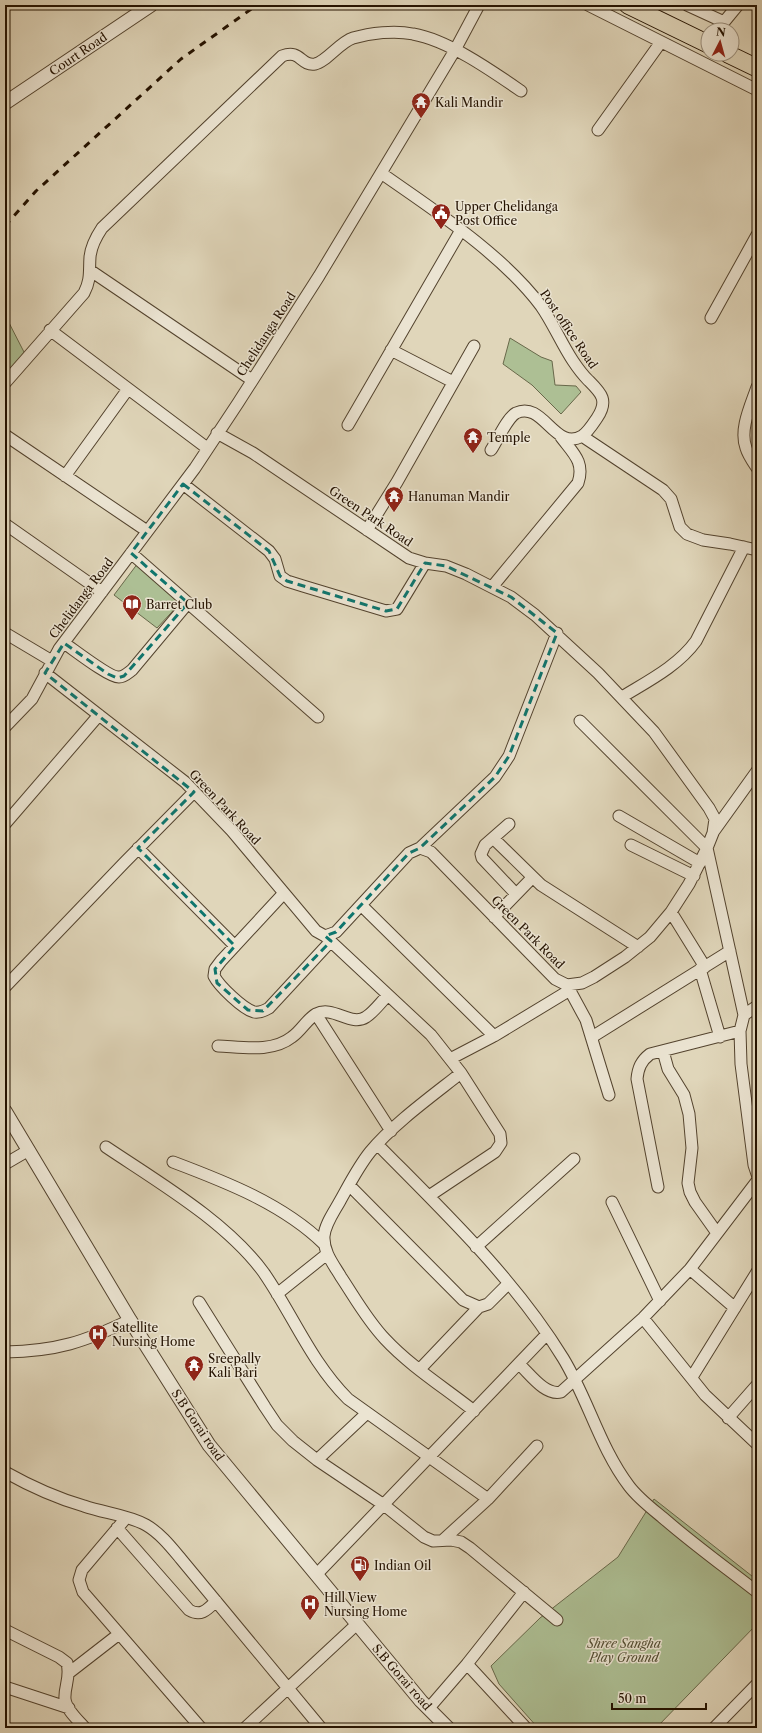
<svg xmlns="http://www.w3.org/2000/svg" width="762" height="1733" viewBox="0 0 762 1733" font-family="'Libre Caslon Text',serif">
  <style>
    .green { fill: #adbf94; stroke: #68684a }
    .lines { fill: none; stroke-linecap: round; stroke-linejoin: round }
    .minor-casing { stroke: #53432e; stroke-width: 13 }
    .tertiary-casing { stroke: #53432e; stroke-width: 15 }
    .primary-casing { stroke: #241200; stroke-width: 19 }
    .minor { stroke: #ebe4d2; stroke-width: 11 }
    .tertiary { stroke: #ebe4d2; stroke-width: 13 }
    .primary { stroke: #e0d6ba; stroke-width: 17 }
    .rail { stroke: #241200; stroke-width: 3; stroke-dasharray: 7 7; stroke-linecap: butt }
    .marked { fill: none; stroke: #0f766e; stroke-width: 3; stroke-dasharray: 8 5; stroke-linejoin: round }
    .labels { text-anchor: middle; dominant-baseline: central; stroke-width: 3; stroke-linejoin: round; paint-order: stroke }
    .street-label { font-size: 12px; fill: #241200; stroke: #ebe4d2 }
    .poi-label { font-size: 12px; fill: #241200; stroke: #ebe4d2; text-anchor: start }
    .park-label { font-size: 12px; font-style: italic; fill: #544f34; stroke: #ebe4d2 }
  </style>
  <rect width="100%" height="100%" fill="#e0d6ba"/>
  <filter id="stains"><feTurbulence type="fractalNoise" baseFrequency=".005" numOctaves="4"/><feColorMatrix values="0 0 0 0 .2 0 0 0 0 .09 0 0 0 0 .02 0 0 0 .5 -.17"/></filter>
  <radialGradient id="worn" r=".72"><stop offset=".6" stop-color="#630" stop-opacity="0"/><stop offset="1" stop-color="#630" stop-opacity=".3"/></radialGradient>
  <!-- green -->
  <path class="green" d="M5,315L25,354L5,377Z
    M510,338L541,357L552,361L555,385L576,386L581,392L561,414L532,385L503,364Z
    M138,563L183,600L157,628L114,595Z
    M654,1499L757,1580V1624L656,1728H538L499,1684L491,1666L540,1618L618,1557Z"/>
  <g class="lines">
    <defs>
      <path id="minor" d="M588,5L757,90
        M687,5L724,22L738,5
        M598,130L661,42
        M381,173C435,211 501,253 541,306C553,323 561,343 573,361C577,367 582,374 588,380C601,393 609,400 597,418C593,424 588,432 582,436C555,452 543,400 516,413C507,418 497,441 491,450
        M91,271L252,380
        M711,318L757,235
        M50,330L207,448
        M391,350L453,382
        M5,383L84,293C91,280 89,271 90,257C91,246 96,237 102,228L282,56C301,49 300,66 315,64C326,62 340,42 353,38C370,33 395,30 413,34C448,40 492,71 521,91
        M757,387C751,405 739,429 746,448C748,455 753,462 757,468
        M348,425L461,230
        M5,435L147,531
        M582,436L663,490L671,499L680,527L687,534L703,540L730,544L757,550
        M65,476L128,389
        M183,484L269,551L275,559L280,576L287,581L303,586L386,611L397,609L425,563
        M5,524L102,592
        M367,530L397,482L474,346
        M131,553L318,717
        M492,587L578,483C585,462 573,453 561,437
        M5,633L52,661
        M64,643C73,649 110,678 119,677C124,677 128,673 132,670L188,603
        M45,673L185,782L232,831L316,931L325,936L336,932L409,853L420,848L431,852L555,979L567,985L582,983L594,977L625,957L650,937L671,912L689,884L707,848L713,833L715,819L709,808L654,732L598,673L535,615L511,597L466,574L446,566L425,563L409,558L253,453L217,433
        M622,697C648,681 678,666 696,641L744,547
        M580,721L707,848L744,1015
        M5,727L32,699L59,649L195,468L238,403L319,276L381,173L455,50L479,5
        M619,816L700,863
        M5,824L99,715
        M509,824L485,845L481,854L482,858L516,894
        M714,831L757,771
        M493,838L541,885L638,947
        M631,845L694,876
        M138,848L235,946
        M420,848L495,777L509,756L557,633
        M284,893L221,961L215,969L214,976C219,986 243,1009 254,1012C259,1013 264,1011 269,1008L331,941
        M361,905L494,1036
        M671,912L705,967
        M494,917L532,878
        M325,936L431,1035L461,1073L500,1134L501,1143L495,1152L429,1196
        M700,969L720,1037
        M567,985L586,1020L609,1095
        M5,987L124,863L194,792
        M757,1006L744,1015L740,1031L741,1064L754,1165L757,1174
        M316,1014L391,1131
        M592,1037L730,951
        M218,1046C242,1047 272,1053 292,1037C301,1031 307,1019 316,1014C333,1005 351,1027 366,1017C374,1012 381,1002 388,995
        M663,1051L668,1069L684,1095L689,1114L692,1148L688,1183L690,1192L695,1202L717,1233
        M450,1059L494,1036L570,990
        M461,1073C432,1096 393,1124 370,1152C358,1167 349,1185 340,1201C334,1212 325,1224 324,1236C323,1252 334,1265 341,1277C355,1298 367,1320 385,1339C410,1366 445,1388 474,1411
        M377,1144C443,1211 514,1278 563,1358C588,1399 600,1448 629,1486C638,1498 651,1508 662,1517C693,1544 725,1567 757,1592
        M106,1147C158,1182 227,1222 264,1273C293,1315 311,1362 348,1399L488,1499
        M173,1162C226,1182 283,1204 324,1244
        M5,1164L29,1150
        M349,1185L463,1300L479,1307L488,1304L508,1284
        M658,1187L637,1079C638,1068 641,1061 650,1054L740,1031
        M612,1202L660,1301
        M476,1247L574,1159
        M690,1269L735,1308
        M277,1294L327,1254
        M199,1302L265,1407L277,1425L293,1441L317,1460L384,1505L424,1537L433,1541L451,1540L461,1542L470,1548L557,1620
        M643,1318L705,1395L757,1444
        M5,1352C57,1351 84,1342 130,1320
        M519,1364C530,1374 545,1396 561,1392L643,1318L690,1269L757,1181
        M420,1369L479,1307
        M692,1377L757,1272
        M728,1418L757,1385
        M317,1460L367,1413
        M5,1472C30,1486 56,1498 84,1506C104,1513 128,1515 146,1525C160,1533 171,1547 181,1559L321,1728
        M126,1518L82,1570L79,1580L83,1592L201,1728
        M117,1528L189,1610C201,1617 207,1610 216,1601
        M443,1540L488,1499L537,1446
        M316,1575L547,1334
        M5,1630L59,1657L67,1663C71,1678 64,1686 65,1699C66,1710 78,1720 85,1728
        M467,1664L526,1728
        M70,1672L119,1634
        M5,1687L69,1708
        M429,1708L467,1664L524,1592
        M245,1728L357,1624
        M714,1728L757,1684"/>
      <path id="tertiary" d="M5,103L151,5
        M5,1111L130,1320L209,1445L421,1701L448,1728"/>
      <path id="primary" d="M628,5L708,44
        M728,54L757,68"/>
    </defs>
    <!-- minor casing -->
    <use href="#minor" class="minor-casing"/>
    <!-- tertiary casing -->
    <use href="#tertiary" class="tertiary-casing"/>
    <!-- primary casing -->
    <use href="#primary" class="primary-casing"/>
    <!-- minor -->
    <use href="#minor" class="minor"/>
    <!-- tertiary -->
    <use href="#tertiary" class="tertiary"/>
    <!-- primary -->
    <use href="#primary" class="primary"/>
    <!-- rail -->
    <path class="rail" d="M5,226L36,191L181,59L257,5"/>
  </g>
  <!-- marked area -->
  <path class="marked" d="M183,484L269,551L280,576L287,581L386,611L397,609L425,563L446,566L511,597L557,633L509,756L495,777L420,848L409,853L336,932L325,936L331,941L263,1011L248,1010L217,983L215,969L235,946L138,848L194,792L45,673L64,643L108,674L117,678L124,676L188,603L131,553Z"/>
  <!-- icons -->
  <defs>
    <symbol id="temple-pin" viewBox="-11 -11 22 30"><path d="M0 17L-7.5 6A9.5 9.5 0 1 1 7.5 6Z" fill="#8f2418" stroke="#ebe4d2"/><path d="M0-6L5-2H3V0L6.5 2.5H4V6H1.5V3h-3V6H-4V2.5H-6.5L-3 0V-2H-5Z" fill="#fff"/></symbol>
    <symbol id="civic-pin" viewBox="-11 -11 22 30"><path d="M0 17L-7.5 6A9.5 9.5 0 1 1 7.5 6Z" fill="#8f2418" stroke="#ebe4d2"/><path d="M-.6-6.5H3V-4.5H.6V-3L4-1V1h2V6H-6V1h2V-1L-.6-3ZM-1.2 2.5V6h2.4V2.5Z" fill="#fff"/></symbol>
    <symbol id="library-pin" viewBox="-11 -11 22 30"><path d="M0 17L-7.5 6A9.5 9.5 0 1 1 7.5 6Z" fill="#8f2418" stroke="#ebe4d2"/><path d="M-6-4Q-3-5.5-.7-3.5V5Q-3 3-6 4ZM6-4Q3-5.5 .7-3.5V5Q3 3 6 4Z" fill="#fff"/></symbol>
    <symbol id="hospital-pin" viewBox="-11 -11 22 30"><path d="M0 17L-7.5 6A9.5 9.5 0 1 1 7.5 6Z" fill="#8f2418" stroke="#ebe4d2"/><path d="M-5-5h3v3.5h4V-5h3V5h-3V1.5h-4V5h-3Z" fill="#fff"/></symbol>
    <symbol id="fuel-pin" viewBox="-11 -11 22 30"><path d="M0 17L-7.5 6A9.5 9.5 0 1 1 7.5 6Z" fill="#8f2418" stroke="#ebe4d2"/><path d="M-5.5-6h7V0h2V4h1.3V-2.5L3-4.5l.8-.8L6-3V5H2.5V1h-1V6h-7ZM-4.2-4.7v3.2H.2V-4.7Z" fill="#fff"/></symbol>
  </defs>
  <g fill-rule="evenodd">
    <use href="#temple-pin" x="410" y="91" width="22" height="30"/>
    <use href="#civic-pin" x="430" y="202" width="22" height="30"/>
    <use href="#temple-pin" x="462" y="426" width="22" height="30"/>
    <use href="#temple-pin" x="383" y="485" width="22" height="30"/>
    <use href="#library-pin" x="121" y="593" width="22" height="30"/>
    <use href="#hospital-pin" x="87" y="1323" width="22" height="30"/>
    <use href="#temple-pin" x="183" y="1354" width="22" height="30"/>
    <use href="#fuel-pin" x="349" y="1554" width="22" height="30"/>
    <use href="#hospital-pin" x="299" y="1593" width="22" height="30"/>
  </g>
  <g class="labels">
    <!-- street labels -->
    <g class="street-label">
      <text transform="translate(78 54) rotate(-34)">Court Road</text>
      <text transform="translate(569 329) rotate(56)">Post office Road</text>
      <text transform="translate(266 334) rotate(-57)">Chelidanga Road</text>
      <text transform="translate(371 516) rotate(34)">Green Park Road</text>
      <text transform="translate(81 598) rotate(-53)">Chelidanga Road</text>
      <text transform="translate(225 807) rotate(47)">Green Park Road</text>
      <text transform="translate(528 932) rotate(45)">Green Park Road</text>
      <text transform="translate(198 1425) rotate(56)">S.B Gorai road</text>
      <text transform="translate(402 1677) rotate(49)">S.B Gorai road</text>
    </g>
    <!-- poi labels -->
    <g class="poi-label">
      <text x="435" y="102">Kali Mandir</text>
      <text x="455" y="206">Upper Chelidanga<tspan x="455" dy="14">Post Office</tspan></text>
      <text x="487" y="437">Temple</text>
      <text x="408" y="496">Hanuman Mandir</text>
      <text x="146" y="604">Barret Club</text>
      <text x="112" y="1327">Satellite<tspan x="112" dy="14">Nursing Home</tspan></text>
      <text x="208" y="1358">Sreepally<tspan x="208" dy="14">Kali Bari</tspan></text>
      <text x="374" y="1565">Indian Oil</text>
      <text x="324" y="1597">Hill View<tspan x="324" dy="14">Nursing Home</tspan></text>
    </g>
    <!-- park labels -->
    <g class="park-label">
      <text x="624" y="1643">Shree Sangha<tspan x="624" dy="14">Play Ground</tspan></text>
    </g>
  </g>
  <!-- margin -->
  <rect width="762" height="1733" fill="none" stroke="#e0d6ba" stroke-width="20"/>
  <rect x="6" y="6" width="750" height="1721" fill="none" stroke="#241200" stroke-width="2"/>
  <rect x="10" y="10" width="742" height="1713" fill="none" stroke="#241200"/>
  <!-- north arrow -->
  <g transform="translate(720 42) rotate(6)"><circle r="19" fill="#ebe4d2" stroke="#9b907e"/>
  <path d="M0-3L7 15L0 10L-7 15Z" fill="#8f2418"/>
  <text y="-6" font-size="11" font-weight="bold" text-anchor="middle" fill="#241200">N</text>
  </g>
  <!-- scale -->
  <path d="M612 1703v6h94v-6" fill="none" stroke="#241200" stroke-width="2"/>
  <text x="618" y="1703" font-size="12" fill="#241200" stroke="#ebe4d2" stroke-width="3" paint-order="stroke">50 m</text>
  <rect width="100%" height="100%" filter="url(#stains)"/>
  <rect width="100%" height="100%" fill="url(#worn)"/>
</svg>
